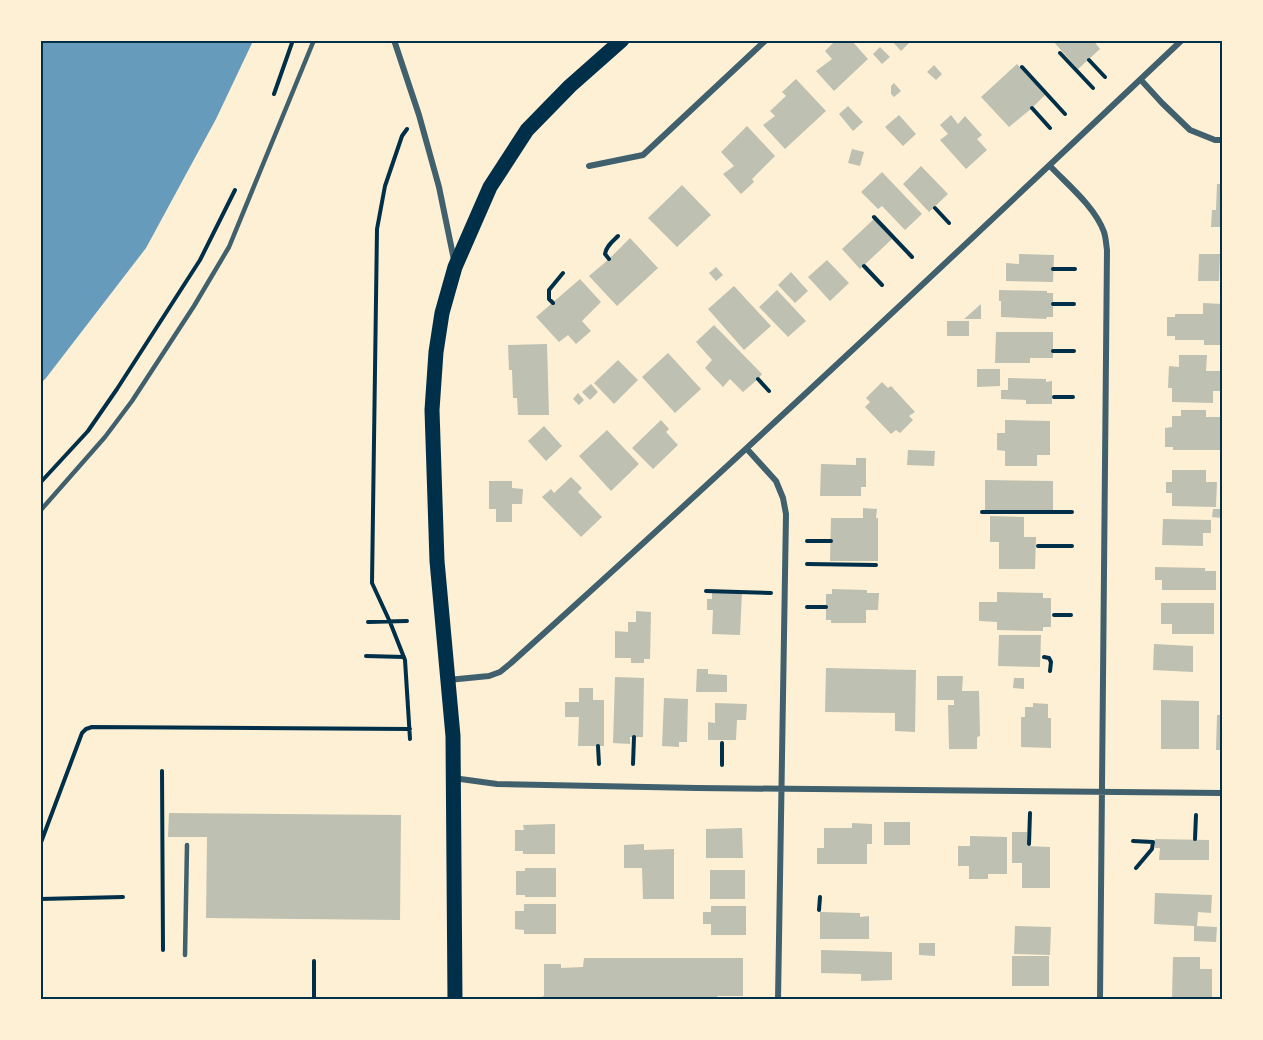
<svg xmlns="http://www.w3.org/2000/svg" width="1263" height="1040" viewBox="0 0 1263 1040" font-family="Rubik,sans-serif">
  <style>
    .water { fill: #669bbc }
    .building { fill: #bec0b2 }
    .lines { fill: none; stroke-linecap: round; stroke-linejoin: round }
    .path { stroke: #003049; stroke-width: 4 }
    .service { stroke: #3f606c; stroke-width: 4.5 }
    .minor { stroke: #3f606c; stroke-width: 6 }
    .primary { stroke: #003049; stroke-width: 15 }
    .neatline { fill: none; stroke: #003049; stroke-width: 2 }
  </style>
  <rect width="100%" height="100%" fill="#fdf0d5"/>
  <!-- water -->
  <path class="water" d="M41,40L253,41L216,119L146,248L46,378L41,383Z"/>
  <!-- building -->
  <path class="building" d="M836,40H851L868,59L834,91L816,71L832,59L825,51Z
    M891,40H912L901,51Z
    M1052,40H1093L1100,49L1078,69Z
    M880,47L890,57L882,64L873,54Z
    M1017,64L1045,95L1032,108L1009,127L981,97Z
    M934,65L942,74L936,80L927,72Z
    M796,79L826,111L785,149L763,125L775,116L770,111L786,96L782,92Z
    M894,83L901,91L894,97L891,94V86Z
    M848,106L863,122L853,131L839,114Z
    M899,115L916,134L903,146L885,127Z
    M951,115L958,124L965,116L982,135L977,139L987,150L966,169L940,140L948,134L940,125Z
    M747,126L775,156L752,179L754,182L741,194L723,174L734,166L721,152Z
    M852,149L864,152L860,166L848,163Z
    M921,166L948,194L929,212L903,184Z
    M882,172L922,214L905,230L882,206L878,209L861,192Z
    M1217,184H1222V227H1211L1212,210H1216Z
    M682,185L711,215L677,247L648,218Z
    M874,219L892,239L860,269L842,249Z
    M630,238L658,268L617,306L589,276L609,259Z
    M1019,254L1054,255L1053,282L1006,281V263L1019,264Z
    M1199,254H1220L1219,281H1198Z
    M827,260L849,283L830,301L808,277Z
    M716,267L723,275L716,281L709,273Z
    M791,272L808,291L795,303L778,285Z
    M580,279L601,302L582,321L591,331L576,344L568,335L559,342L536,317Z
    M734,286L771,326L744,350L708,309Z
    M777,290L806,321L788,337L759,307Z
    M999,290L1047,291V293H1053V317H1047L1046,319L1001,317V301H999Z
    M1203,303L1222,304V345H1204V340H1175V336H1167V317H1175V314H1203Z
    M981,304V319H964Z
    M947,321H969V336H947Z
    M714,325L762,374L758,379L743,392L730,379L723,387L705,368L712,360L696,342Z
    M996,332H1053V358H1030V363H995Z
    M547,344L549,415H518L517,398H513L512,370H509L508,345Z
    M668,353L701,389L675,413L642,377Z
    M1179,355H1207L1206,371H1222V391H1213V403L1172,402V388H1168L1169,366L1179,367Z
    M618,360L638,380L614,404L594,383Z
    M977,369H1000V386L977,387Z
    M1008,378L1046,379V382L1052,381V404H1026V400L1001,399V390H1008Z
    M882,382L888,388L891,386L915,412L909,416L913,420L900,433L896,430L891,434L865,407L870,402L866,398Z
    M591,384L598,392L590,400L582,392Z
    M578,393L584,400L579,405L573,399Z
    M1181,410H1206V417H1222V450H1173V447H1165V428L1172,427V416H1181Z
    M661,420L669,429L666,432L678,445L653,469L632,448Z
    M1005,420L1050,421V455H1037V466H1005V451L997,450V433H1005Z
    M544,426L562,446L546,461L528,441Z
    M607,430L639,464L611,491L579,456Z
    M908,450L935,451L934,466L907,465Z
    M856,458H866V487H861V496H820L821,464L856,465Z
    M1172,470H1206V482H1217L1216,507L1172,506V493H1166V482H1172Z
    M571,477L582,488L578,492L602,517L581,537L542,497L551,489L554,493Z
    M985,480L1053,481V511L985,510Z
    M489,481H512V488L523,489L522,504H512V522H496V509H489Z
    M863,508L877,509L876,518H878V561H830L831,518H863Z
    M1213,509H1222V518L1212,517Z
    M990,516L1024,517V537H1036L1035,569H999V542H990Z
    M1163,519L1211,520V533H1203V546L1162,545Z
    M1155,567L1205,568V571H1216V590H1162V580H1155Z
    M832,589L867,590V593H879L878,610H866V623H831V620H826V594H832Z
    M997,592L1043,593V598H1051V627H1043V631L997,630V622L979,621V602H997Z
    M712,593H742L740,635L712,634L713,610H707V599H712Z
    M1161,603H1214V634H1172V624H1161Z
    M636,611L651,612L650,659H644V663H631V658H615V631L628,632V622H636Z
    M999,635H1041L1040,667L998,666Z
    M1154,644L1193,646V672L1153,670Z
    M826,668L916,670L915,732L895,731V713L825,712Z
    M697,669H708V674L727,675V692H696Z
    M937,676H963L962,691H979L980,736L977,737V749H949L948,705H954V700H937Z
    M615,677L644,678L643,737H630V744L613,743Z
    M1014,678H1024V689L1013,688Z
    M579,688H593V700H604V746H578L579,717H565V702H579Z
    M664,698L688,699L687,742H679V747L662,746Z
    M1161,700L1199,701V749H1161Z
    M715,703L747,704L746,720H737L736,740H708V722L715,723Z
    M1033,703L1048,704V718H1051V748L1021,747V717H1025V707H1033Z
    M1217,715H1222V750H1216Z
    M169,813L401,815L400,920L206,918L207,837H168Z
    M884,822H910V845H884Z
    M852,823L872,824V844H867V864H817V848H824V828H852Z
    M555,824V854H523V851H515V830H524L523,825Z
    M742,828L743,858H706V829Z
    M1220,829H1222V863L1220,862Z
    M1012,832H1027V846L1050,847V888H1022V863H1012Z
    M970,836L1007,837V874H988V879H969V866H958V846H970Z
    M1155,839L1209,840V860H1159L1160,848H1155Z
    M644,844V850L674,849V899H643L642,868H624V845Z
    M525,868H556V897H525V895H516V871H525Z
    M710,870H745V899H710Z
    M1155,893L1212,895L1211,913L1198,912L1197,926L1217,927L1216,942L1194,941V926L1154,924Z
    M524,904H556V934H524V930L515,929V911H524Z
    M711,906H746V935H711V924H703V912H711Z
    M820,912L860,913V917L869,916V939H820Z
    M1015,926L1051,927L1050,955L1014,954Z
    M919,943H935V956L919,955Z
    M821,950L892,952V980L861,981V974L821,973Z
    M1012,956H1049V986H1012Z
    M1173,957H1200V969H1212V997H1201V999H1172Z
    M584,958H743V996H717V999H541V997L544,996V964H561V968L583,967Z"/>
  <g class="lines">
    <!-- path -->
    <path class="path" d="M1060,53L1093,88
      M1089,60L1105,77
      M1022,67L1065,114
      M274,94L293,40
      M1032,108L1050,128
      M407,129L402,136L385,186L377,229L372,583L390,622L405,660L410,739
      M935,208L949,223
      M874,217L912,257
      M609,259L605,254C606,246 613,241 618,236
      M864,266L882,285
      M1053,269H1075
      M553,303L549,299V290L563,273
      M1053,304H1074
      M1053,351H1074
      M758,379L769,391
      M1054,397H1073
      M40,483L88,431L117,389L200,260L235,190
      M982,512H1072
      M807,541H831
      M1038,546H1072
      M807,564L876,565
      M706,591L771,593
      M807,607H826
      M1054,615H1071
      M368,622L407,621
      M366,656L404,657
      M1044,657L1049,658L1051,662L1050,671
      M722,743V765
      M598,746L599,764
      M633,764L634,737
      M162,771L163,950
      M1195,839L1196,815
      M1133,841L1153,842L1152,849L1136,868
      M1029,844L1030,813
      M40,845L82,733L86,729L92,727L410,729
      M40,899L123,897
      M819,910L820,897
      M314,961V1000"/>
    <!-- service -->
    <path class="service" d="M40,511L105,437L132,401L194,306L229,247L314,40
      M185,955L187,845"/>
    <!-- minor -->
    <path class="minor" d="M394,40L419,115L439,187L454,260
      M1141,80L1162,103L1190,130L1215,140H1222
      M589,166L643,155L766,40
      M1050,166C1068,185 1095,207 1104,232C1106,238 1106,244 1107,250L1100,1000
      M747,449L776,481L783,498L786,514L778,1000
      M448,680L489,676L500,672L511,663C738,459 960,250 1182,40
      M453,778L497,784L697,788L1222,793"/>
    <!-- primary -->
    <path class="primary" d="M455,1000L453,736L437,561L432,410L436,352L442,313L455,267L490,187L527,130L570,86L622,40"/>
  </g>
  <!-- border -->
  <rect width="1263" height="1040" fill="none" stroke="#fdf0d5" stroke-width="84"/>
  <rect x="42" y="42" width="1179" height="956" class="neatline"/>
</svg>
